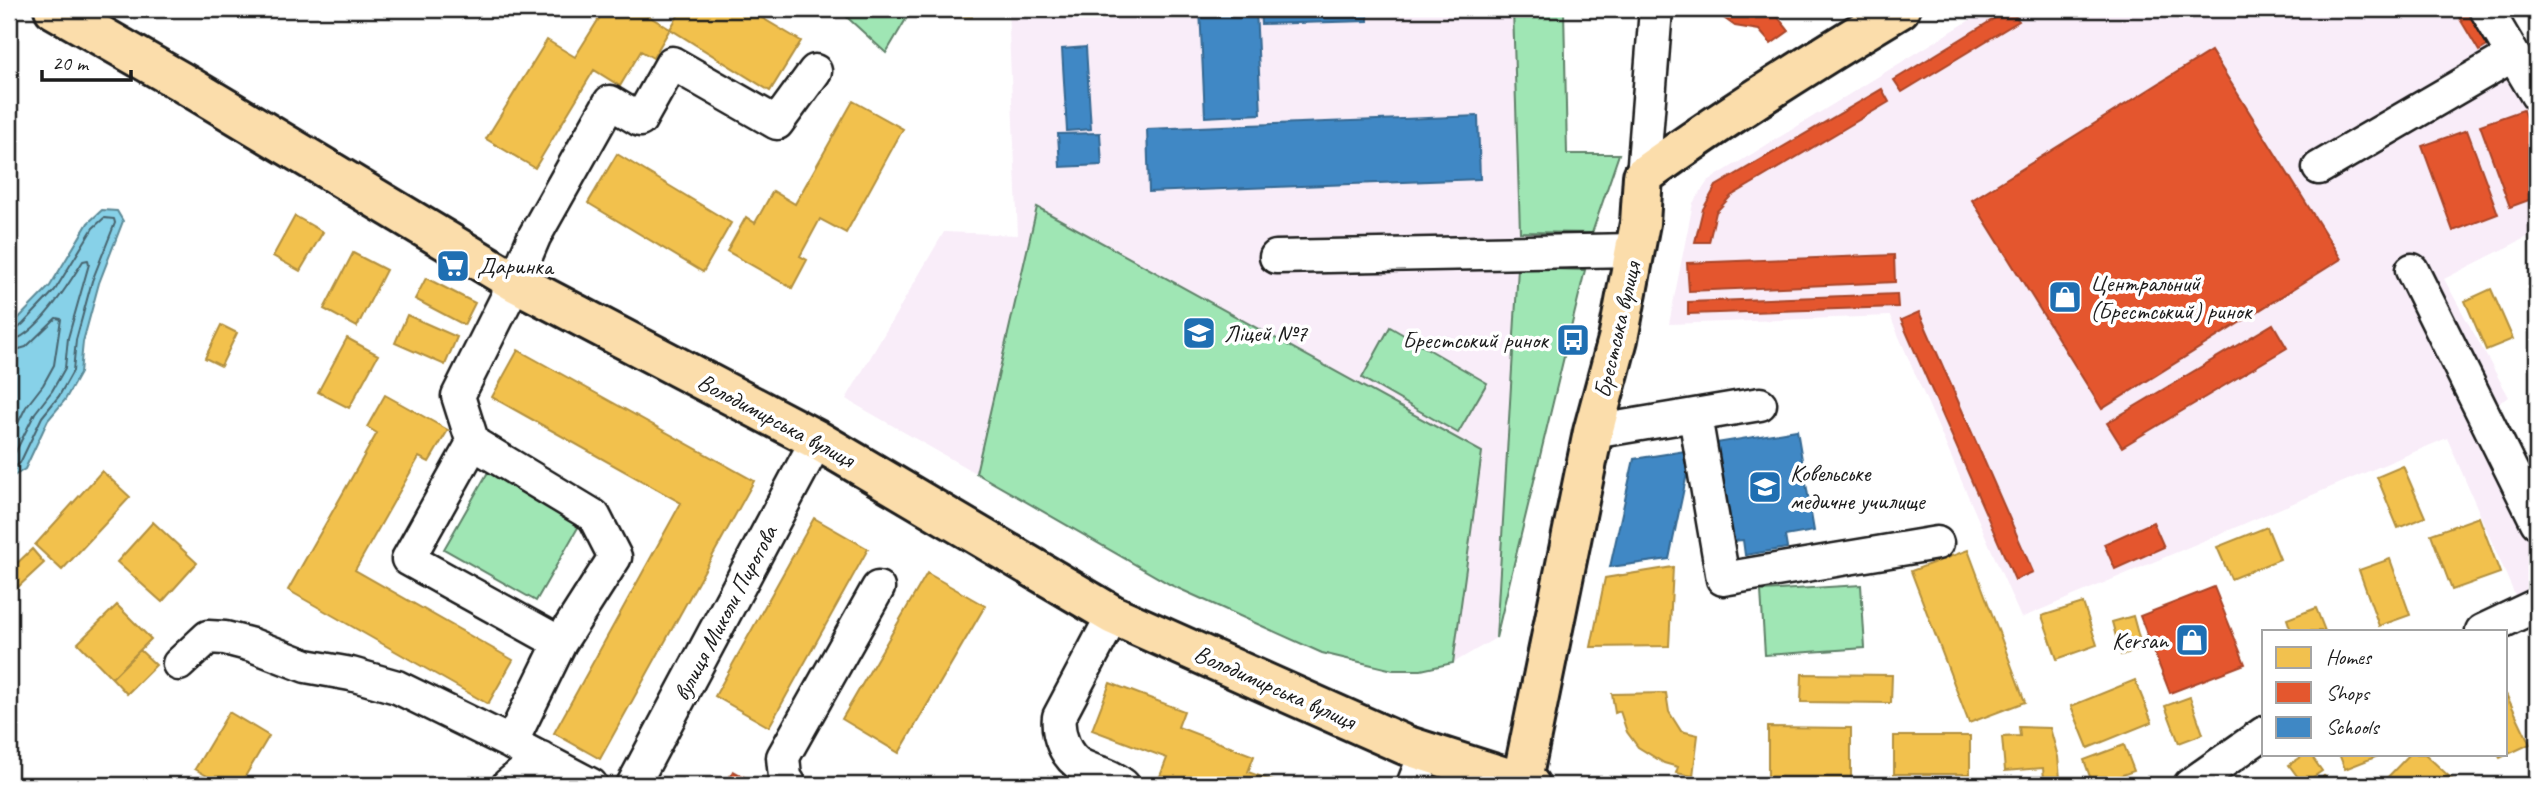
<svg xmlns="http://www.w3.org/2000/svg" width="2546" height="794" viewBox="0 0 2546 794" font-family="Caveat,sans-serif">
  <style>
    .built { fill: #f9edf9 }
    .green { fill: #9fe6b4; stroke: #5e8168; stroke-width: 2 }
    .water { fill: #87d1e8; stroke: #5c8996; stroke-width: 2 }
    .homes { fill: #f2c14e; stroke: #b2903f; stroke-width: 2 }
    .shops { fill: #e4572e; stroke: #a84529; stroke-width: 2 }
    .schools { fill: #3f88c5; stroke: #346892; stroke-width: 2 }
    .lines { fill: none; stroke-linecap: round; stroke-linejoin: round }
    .shore { stroke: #47646e; stroke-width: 2 }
    .minor-casing { stroke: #1c1c1c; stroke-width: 37 }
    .major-casing { stroke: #1c1c1c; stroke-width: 44 }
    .minor { stroke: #fff; stroke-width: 32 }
    .major { stroke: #fbddab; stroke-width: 38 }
    .labels { text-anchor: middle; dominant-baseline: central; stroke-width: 7; stroke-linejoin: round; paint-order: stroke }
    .poi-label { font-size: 24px; fill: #1c1c1c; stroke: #fff; text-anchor: start }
    .street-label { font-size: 24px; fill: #1c1c1c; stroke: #fff }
  </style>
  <rect width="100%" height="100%" fill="#fff"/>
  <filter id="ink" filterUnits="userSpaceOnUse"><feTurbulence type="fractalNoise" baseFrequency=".0143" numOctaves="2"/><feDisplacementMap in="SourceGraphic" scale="14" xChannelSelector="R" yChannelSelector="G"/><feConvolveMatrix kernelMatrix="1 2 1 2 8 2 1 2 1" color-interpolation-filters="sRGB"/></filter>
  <g filter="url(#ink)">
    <!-- built -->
    <path class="built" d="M1008,9H1513L1520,232L1496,638L1453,663L1421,670H1393L1322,653L1171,585L846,399L944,232L1018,235Z
      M1988,9H2471L2537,120V232L2444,279L2509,397L2493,406L2537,503V598L2520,607L2447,438L2021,618L1890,316L1669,324L1693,203L1708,181Z"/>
    <!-- green -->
    <path class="green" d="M838,9H912L886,53Z
      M1513,9H1564L1567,154H1619L1592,233L1520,232Z
      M1037,207L1482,452L1453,663L1421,670H1393L1322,653L1171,585L976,473Z
      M1518,268L1585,270L1496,638Z
      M1390,327L1487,383L1458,433L1362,378Z
      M488,472L580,524L536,601L444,549Z
      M1861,585L1865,648L1765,655L1761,591Z"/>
    <!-- water -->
    <path class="water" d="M102,210L117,211L123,221L99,283L83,342L80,373L65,400L48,420L25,469L9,479V328L50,286L88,223Z"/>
    <!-- homes -->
    <path class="homes" d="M595,9H637L670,29L682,9H747L801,41L770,91L670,29L653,58L641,51L620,86L594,70L535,168L486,139L547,40L575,57L600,17L593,13Z
      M927,9H972V17L926,16Z
      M853,101L903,129L846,233L820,219L800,256L807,260L792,288L727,251L746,217L755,223L773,191L795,204Z
      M617,154L731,223L703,272L588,203Z
      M295,216L323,232L300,271L273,256Z
      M353,253L386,270L357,327L324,309Z
      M426,278L475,303L464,325L415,299Z
      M2491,289L2513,339L2486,350L2465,301Z
      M407,315L457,337L445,365L395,343Z
      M221,325L237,333L221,366L205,358Z
      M347,338L378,355L349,408L318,392Z
      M518,350L754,481L600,759L554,733L681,503L492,397Z
      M385,395L448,430L429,462L419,457L355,570L513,660L488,704L288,590L377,433L367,427Z
      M2403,466L2425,517L2398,528L2377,477Z
      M102,471L130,497L62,570L35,545Z
      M2479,517L2500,573L2452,590L2431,534Z
      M814,518L868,549L769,727L715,696Z
      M153,522L197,563L162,602L117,562Z
      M2267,527L2280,559L2231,579L2217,547Z
      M32,549L44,563L17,588L9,579V571Z
      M1968,550L2025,702L1969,723L1911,571Z
      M2390,559L2410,615L2379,626L2359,570Z
      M1673,567L1669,646L1591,647L1605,578Z
      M927,573L985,606L899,753L842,719Z
      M2083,603L2097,645L2057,659L2042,616Z
      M117,605L151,639L112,678L78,643Z
      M2316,608L2325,631H2291L2287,619Z
      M2133,616L2142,649L2121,655L2112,622Z
      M140,650L156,665L127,694L112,678Z
      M1802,674L1892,675L1891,703L1801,702Z
      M2135,680L2152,722L2088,748L2071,706Z
      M1110,683L1184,711L1178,727L1254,756L1248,772L1284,785H1175L1159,779L1167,758L1092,730Z
      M1666,693L1669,712L1681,731L1698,735L1693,776L1676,773L1678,767L1664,763L1638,747L1627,732L1620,711L1615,713L1612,694Z
      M2506,694L2530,744L2500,758L2498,754H2506Z
      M2190,697L2203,734L2179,743L2165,706Z
      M229,712L269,736L240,785H223L195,769Z
      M1768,727L1851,728V780H1768Z
      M2019,727L2050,728L2058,757L2060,778L2044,779L2043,768L2005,771L2002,737L2020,736Z
      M1894,736H1970V774H1894Z
      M2124,745L2134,771L2093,785L2084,760Z
      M2306,754H2310L2322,771L2303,784L2289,765Z
      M2339,754H2383L2345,769Z
      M2410,754H2425L2454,781L2450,785H2380Z
      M2324,776L2334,785H2315Z"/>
    <!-- shops -->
    <path class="shops" d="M1716,9H1783L1776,15L1789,31L1771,44L1759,30L1735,26L1721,16Z
      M2010,9L2019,21L1902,92L1894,80Z
      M2454,9H2468L2489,45L2479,51Z
      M2211,51L2341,259L2102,409L1972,200Z
      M1882,89L1889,102L1731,196L1716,212L1709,242H1695L1703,209L1716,186Z
      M2523,110L2537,149V197L2510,207L2480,125Z
      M2467,130L2498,214L2453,231L2422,146Z
      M1894,255L1895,282L1689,291L1687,263Z
      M1897,294L1898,307L1688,314V302Z
      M1919,312L2033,572L2015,580L1901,320Z
      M2273,324L2287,348L2122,447L2107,423Z
      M2153,522L2164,547L2115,569L2104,544Z
      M2214,587L2245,664L2170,693L2140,616Z
      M733,771L759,785H725Z"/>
    <!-- schools -->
    <path class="schools" d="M1200,9H1256L1261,114L1205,117Z
      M1260,9H1368V21L1261,24Z
      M1086,47L1091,129L1067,131L1062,49Z
      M1478,116L1480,179L1149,192L1147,129Z
      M1100,133L1102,165L1060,167L1058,134Z
      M1797,430L1814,531L1785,536L1787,548L1745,555L1743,540L1733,541L1716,443Z
      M1692,450L1669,559L1610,567L1634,459Z"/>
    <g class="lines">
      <!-- shore -->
      <path class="shore" d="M9,332L15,331L23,324L55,290L93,228L104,218L114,219L115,223L92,281L76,340L73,371L59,396L42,417L20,463L9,471
        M9,341C35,339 70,282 83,261L88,260L89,264L68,338L65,368L52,391L35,413L13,457L9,460
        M9,352L26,347L56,318L61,319L54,365L43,385L26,407L9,441"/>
      <defs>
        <path id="minor" d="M2486,9L2537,95
          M2319,168L2513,55
          M1643,176L1656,9
          M1276,257L1635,250
          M2412,270L2537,522
          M1695,416L1723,579L1937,543
          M1593,432L1760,404
          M473,443L458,396L515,282L534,237L610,102L640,120L672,63L777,123L815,71
          M1113,615L1059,717C1057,734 1065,757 1082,766C1096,773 1110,774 1123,785
          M2482,631L2537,605
          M179,664L208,637L225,638L252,645L306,666L351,674L397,687L511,743L591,785
          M511,743L560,643L408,559L473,443L594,516L615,557L560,643
          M508,785L541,758
          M633,785L817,440
          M790,785L785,777L783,757L878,588
          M1413,785L1426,752
          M2190,785L2264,733"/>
        <path id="major" d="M54,9L180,81L515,282L817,440L1113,615L1405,745L1530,785
          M1521,785L1593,432L1618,339L1640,223L1643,176C1726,116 1812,62 1900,9"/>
      </defs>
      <!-- minor casing -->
      <use href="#minor" class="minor-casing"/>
      <!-- major casing -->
      <use href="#major" class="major-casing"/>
      <!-- minor -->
      <use href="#minor" class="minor"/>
      <!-- major -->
      <use href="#major" class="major"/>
    </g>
  </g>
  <!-- icons -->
  <defs>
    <symbol id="supermarket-square" viewBox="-11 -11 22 22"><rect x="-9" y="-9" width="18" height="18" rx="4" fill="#1f6fb2" stroke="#fff"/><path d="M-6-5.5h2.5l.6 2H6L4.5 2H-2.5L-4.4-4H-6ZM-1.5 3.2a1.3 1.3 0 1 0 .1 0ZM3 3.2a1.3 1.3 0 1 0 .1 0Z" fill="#fff"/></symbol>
    <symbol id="shop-square" viewBox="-11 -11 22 22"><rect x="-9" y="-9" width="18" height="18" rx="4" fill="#1f6fb2" stroke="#fff"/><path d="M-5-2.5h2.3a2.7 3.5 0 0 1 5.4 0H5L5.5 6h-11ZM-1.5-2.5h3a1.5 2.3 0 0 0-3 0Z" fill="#fff"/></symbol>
    <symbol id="school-square" viewBox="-11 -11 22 22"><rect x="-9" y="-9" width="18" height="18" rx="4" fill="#1f6fb2" stroke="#fff"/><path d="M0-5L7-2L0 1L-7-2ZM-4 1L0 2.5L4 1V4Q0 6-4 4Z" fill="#fff"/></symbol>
    <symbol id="bus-square" viewBox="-11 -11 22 22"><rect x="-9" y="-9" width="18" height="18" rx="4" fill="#1f6fb2" stroke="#fff"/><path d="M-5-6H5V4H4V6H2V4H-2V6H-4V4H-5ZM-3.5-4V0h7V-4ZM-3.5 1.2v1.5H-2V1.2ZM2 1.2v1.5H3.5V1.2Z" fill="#fff"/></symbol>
    <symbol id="university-square" viewBox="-11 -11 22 22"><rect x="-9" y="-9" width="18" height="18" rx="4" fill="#1f6fb2" stroke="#fff"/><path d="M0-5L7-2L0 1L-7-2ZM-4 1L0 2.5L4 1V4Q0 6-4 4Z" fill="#fff"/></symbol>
  </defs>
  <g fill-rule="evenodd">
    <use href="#supermarket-square" x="434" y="247" width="38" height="38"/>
    <use href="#shop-square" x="2046" y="278" width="38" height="38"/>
    <use href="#school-square" x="1180" y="314" width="38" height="38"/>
    <use href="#bus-square" x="1554" y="321" width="38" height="38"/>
    <use href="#university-square" x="1746" y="468" width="38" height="38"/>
    <use href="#shop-square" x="2173" y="621" width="38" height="38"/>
  </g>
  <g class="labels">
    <!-- poi labels -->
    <g class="poi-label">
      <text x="477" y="266">Даринка</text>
      <text x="2090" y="283">Центральний<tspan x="2090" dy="28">(Брестський) ринок</tspan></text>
      <text x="1224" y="333">Ліцей №7</text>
      <text x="1548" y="340" text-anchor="end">Брестський ринок</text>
      <text x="1790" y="473">Ковельське<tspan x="1790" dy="28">медичне училище</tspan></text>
      <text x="2168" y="640" text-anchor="end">Kersan</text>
    </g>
    <!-- street labels -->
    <g class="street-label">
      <text transform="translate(1617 330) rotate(-77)">Брестська вулиця</text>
      <text transform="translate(776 420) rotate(28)">Володимирська вулиця</text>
      <text transform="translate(725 613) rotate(-62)">вулиця Миколи Пирогова</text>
      <text transform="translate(1275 687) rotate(24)">Володимирська вулиця</text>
    </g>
  </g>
  <!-- margin -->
  <rect width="2546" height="794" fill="none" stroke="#fff" stroke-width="35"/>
  <rect x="18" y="18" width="2511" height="759" fill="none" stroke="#1c1c1c" stroke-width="2.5" filter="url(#ink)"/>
  <!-- legend -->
  <rect x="2262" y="630" width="245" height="126" fill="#ffffff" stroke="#a4a4a4" stroke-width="2"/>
  <rect x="2276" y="647" width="35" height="21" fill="#f2c14e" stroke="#a4a4a4" stroke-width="2"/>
  <text x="2326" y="664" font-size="21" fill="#1c1c1c">Homes</text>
  <rect x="2276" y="682" width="35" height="21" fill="#e4572e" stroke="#a4a4a4" stroke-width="2"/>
  <text x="2326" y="700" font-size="21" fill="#1c1c1c">Shops</text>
  <rect x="2276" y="717" width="35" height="21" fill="#3f88c5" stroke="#a4a4a4" stroke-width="2"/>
  <text x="2326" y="734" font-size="21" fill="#1c1c1c">Schools</text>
  <!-- scale -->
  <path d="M42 70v10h89v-10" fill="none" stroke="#1c1c1c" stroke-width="3.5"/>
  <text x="52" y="70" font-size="21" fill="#1c1c1c" stroke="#ffffff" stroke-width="5" paint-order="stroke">20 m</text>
</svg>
